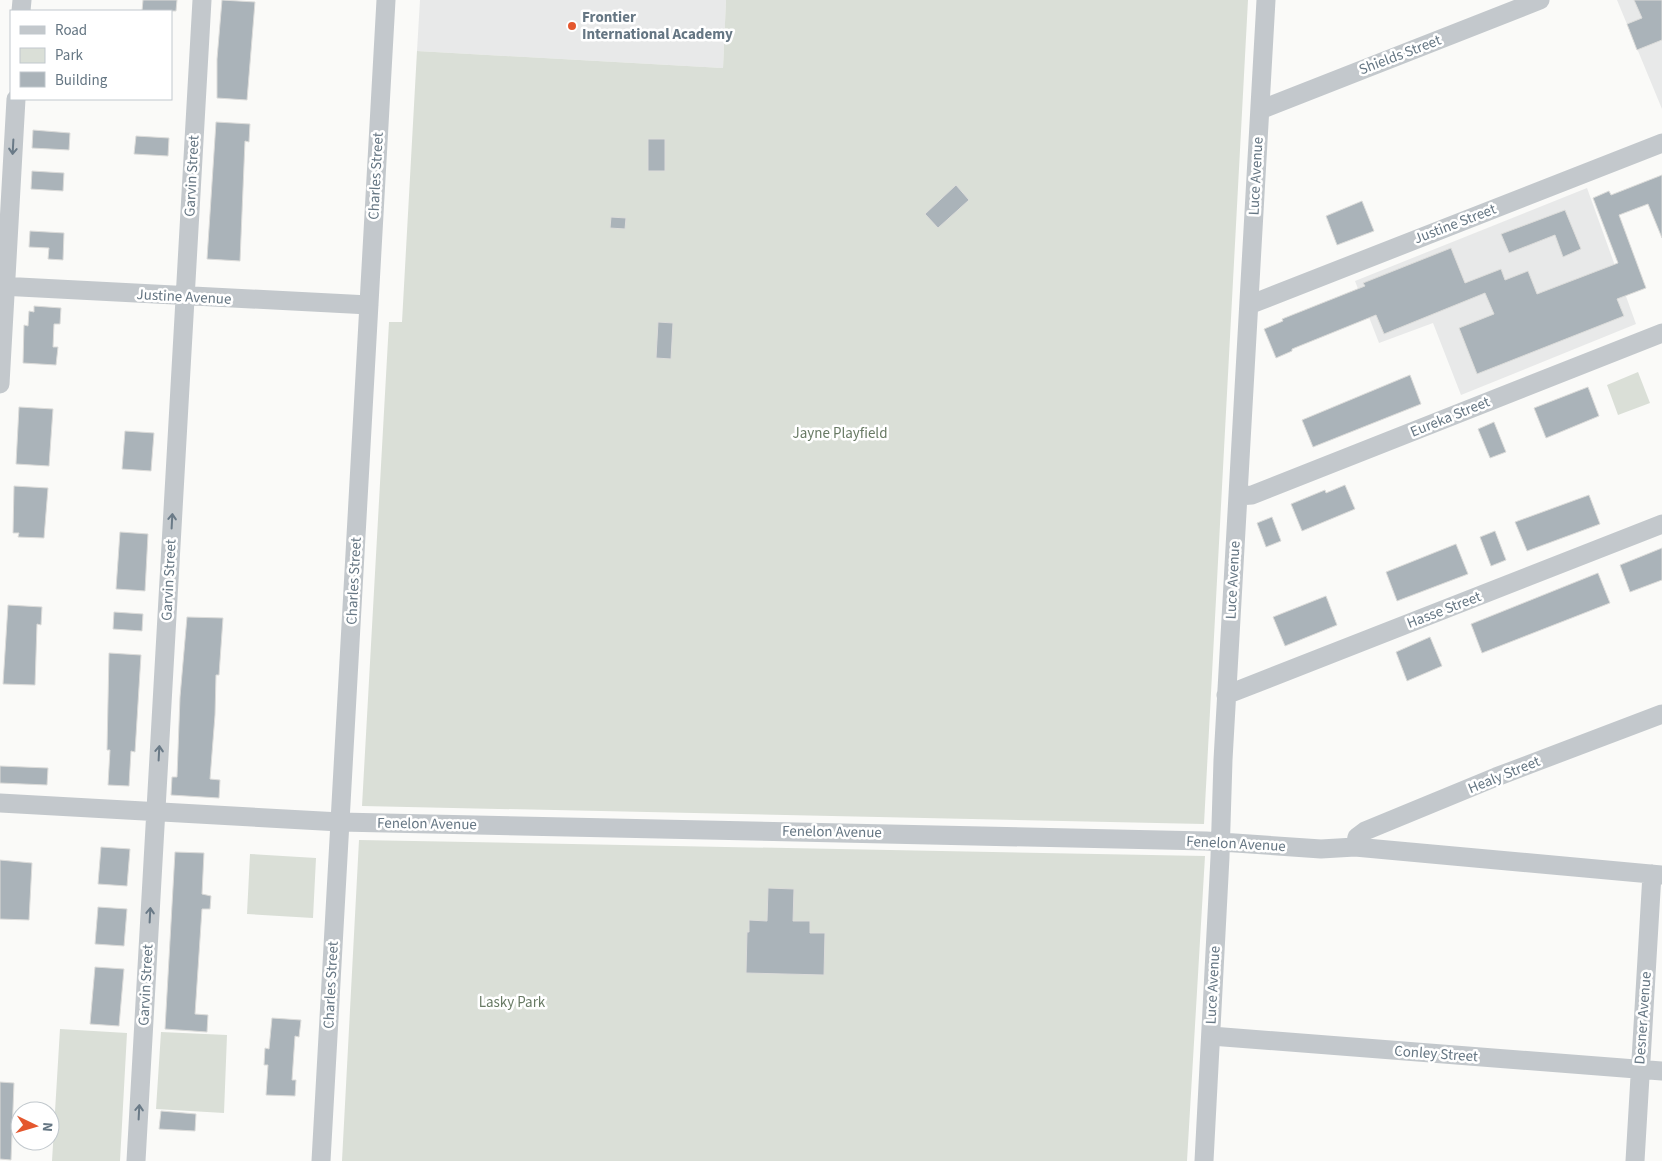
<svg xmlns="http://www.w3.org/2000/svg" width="1662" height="1161" viewBox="0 0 1662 1161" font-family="'Source Sans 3',sans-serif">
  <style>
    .built { fill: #e8e9e9 }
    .green { fill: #dadfd7 }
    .building { fill: #aab3b9; stroke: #dcdcda }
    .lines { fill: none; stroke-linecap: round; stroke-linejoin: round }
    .minor { stroke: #c3c8cc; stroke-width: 19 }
    .oneway { stroke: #6a7a87 }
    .poi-dot { fill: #e4572e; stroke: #fff; stroke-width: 2 }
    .labels { text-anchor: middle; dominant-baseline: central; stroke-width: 5; stroke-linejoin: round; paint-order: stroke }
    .poi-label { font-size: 15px; font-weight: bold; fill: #657683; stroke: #fff; text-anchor: start }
    .street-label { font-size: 15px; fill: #657683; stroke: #fff }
    .park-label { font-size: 15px; fill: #687a64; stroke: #fff }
  </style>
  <rect width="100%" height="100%" fill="#fafaf8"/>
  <!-- built -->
  <path class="built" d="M420,0H726L723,68L417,51Z
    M1617,0H1662V109Z
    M1587,188L1636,324L1461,395L1433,323L1379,343L1355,281Z"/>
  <!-- green -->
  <path class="green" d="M726,0H1248L1204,824L362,806L389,322H402L417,51L723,68Z
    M1638,372L1650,403L1618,415L1607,385Z
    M359,840L1205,856L1187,1161H342Z
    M250,854L316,858L313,918L247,914Z
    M60,1029L127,1033L120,1161H52Z
    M161,1032L227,1035L224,1113L156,1109Z"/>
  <!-- building -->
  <path class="building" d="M143,0H177L176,11H142Z
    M222,0L255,2L247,100L217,98V59Z
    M1634,0H1662V40L1637,50L1627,24L1642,18Z
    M216,122L250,124L249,142L245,141L240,261L207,259Z
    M33,130L70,133L69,150L32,148Z
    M136,136L169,138L168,156L134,154Z
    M648,139H665V171H648Z
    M32,171L64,173L63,191L31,189Z
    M1662,175V238L1648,204L1619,215L1646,288L1617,299L1624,316L1477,374L1459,328L1494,314L1485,293L1384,334L1376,315L1292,349V351L1276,358L1264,329L1283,321L1282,319L1365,286L1363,283L1451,248L1465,283L1501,269L1505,280L1528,271L1537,294L1618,263L1593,198L1609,191L1611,195Z
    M956,185L969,200L938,228L925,214Z
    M1362,201L1374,231L1337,245L1326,216Z
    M1565,210L1581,249L1563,257L1555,235L1509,253L1501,234Z
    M611,217L626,218L625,229L610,228Z
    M30,231L64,233L63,260L48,259L49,248L29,247Z
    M34,306L61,308L60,324H54L53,347H58L56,365L23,363L24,325L28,326L29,311L34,312Z
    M658,322L673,323L671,359L656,358Z
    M1410,375L1421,404L1313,447L1302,420Z
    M1588,387L1599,416L1546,438L1534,408Z
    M19,407L53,409L49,466L16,464Z
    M1494,422L1506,452L1490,458L1478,429Z
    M125,431L154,433L151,471L122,469Z
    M1345,485L1355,509L1302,531L1291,504L1325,490L1326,493Z
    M14,486L48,488L44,538L18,537L19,533H13Z
    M1589,495L1600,524L1527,551L1515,522Z
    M1272,517L1281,541L1266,547L1257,523Z
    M1495,531L1506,560L1491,566L1480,537Z
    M120,532L148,534L145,591L116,589Z
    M1456,544L1468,574L1397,601L1386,572Z
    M1662,548V580L1630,592L1620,565Z
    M1598,573L1610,603L1482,653L1471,624Z
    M1326,596L1337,625L1285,646L1273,617Z
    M8,605L42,607L41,625L37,624L35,685L3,684Z
    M114,612L143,614L142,631L113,629Z
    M187,617L223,618L219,675H216L215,715L210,779L220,780L219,798L171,795L172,777H177L180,697Z
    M1430,637L1442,666L1407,681L1396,652Z
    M109,653L141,655L135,752L131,751L129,786L108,785L110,750H107Z
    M0,766L48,768L47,785L0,783Z
    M101,847L130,849L127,886L98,884Z
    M175,852L204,853L202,894L211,896L210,909H202L195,1014L208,1015L207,1032L165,1029Z
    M0,860L32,863L29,920L0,919Z
    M768,888L794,889L793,921H810V933H825L824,975L746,973L747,932H749V920L767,921Z
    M98,907L127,909L124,946L95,944Z
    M95,967L124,969L119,1026L90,1024Z
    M272,1018L301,1020L299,1037L295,1036L292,1080H296L295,1096L266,1095L268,1065H264L265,1048L269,1049Z
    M0,1082L14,1083L11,1160L0,1159Z
    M161,1111L196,1114L195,1131L159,1129Z"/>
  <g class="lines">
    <!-- minor -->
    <path class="minor" d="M21,11L22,0
      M1260,110L1540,0
      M0,286L369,305
      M1249,305L1662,143
      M0,384L16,99
      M1238,496L1252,495L1662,333
      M1226,695L1662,524
      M0,803L340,822L1206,841L1321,849L1355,847L1662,875
      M1355,847L1357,837L1365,831L1496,777L1662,714
      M1211,1036L1662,1071
      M136,1161L202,0
      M321,1161L386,0
      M1204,1161L1220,857L1223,760L1266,0
      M1635,1161L1652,874"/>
  </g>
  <!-- one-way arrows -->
  <defs><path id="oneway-shaft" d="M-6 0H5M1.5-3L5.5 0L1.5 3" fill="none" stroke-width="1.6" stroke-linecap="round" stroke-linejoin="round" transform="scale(1.25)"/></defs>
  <g class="oneway">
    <use href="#oneway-shaft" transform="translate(13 147) rotate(93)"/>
    <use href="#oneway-shaft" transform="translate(172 521) rotate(-87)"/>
    <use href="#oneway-shaft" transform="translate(159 753) rotate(-87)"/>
    <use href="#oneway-shaft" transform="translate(150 915) rotate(-87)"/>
    <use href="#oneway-shaft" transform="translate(139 1112) rotate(-87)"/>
  </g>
  <!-- markers -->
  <circle class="poi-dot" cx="572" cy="26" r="5"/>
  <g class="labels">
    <!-- poi labels -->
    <g class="poi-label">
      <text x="582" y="17">Frontier<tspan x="582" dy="17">International Academy</tspan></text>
    </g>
    <!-- street labels -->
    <g class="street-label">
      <text transform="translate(1400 55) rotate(-21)">Shields Street</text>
      <text transform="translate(192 176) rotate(-87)">Garvin Street</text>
      <text transform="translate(376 176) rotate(-87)">Charles Street</text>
      <text transform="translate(1256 176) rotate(-87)">Luce Avenue</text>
      <text transform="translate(1455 224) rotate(-21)">Justine Street</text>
      <text transform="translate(184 297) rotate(3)">Justine Avenue</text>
      <text transform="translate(1450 417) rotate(-22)">Eureka Street</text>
      <text transform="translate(169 580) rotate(-87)">Garvin Street</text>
      <text transform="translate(1233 580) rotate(-87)">Luce Avenue</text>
      <text transform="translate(354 581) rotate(-87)">Charles Street</text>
      <text transform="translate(1444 610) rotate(-21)">Hasse Street</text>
      <text transform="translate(1504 775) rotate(-22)">Healy Street</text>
      <text transform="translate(427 824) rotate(1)">Fenelon Avenue</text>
      <text transform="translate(832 832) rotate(1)">Fenelon Avenue</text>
      <text transform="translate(1236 844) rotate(3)">Fenelon Avenue</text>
      <text transform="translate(146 985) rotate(-87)">Garvin Street</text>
      <text transform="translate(331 985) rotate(-87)">Charles Street</text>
      <text transform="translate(1213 985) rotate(-87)">Luce Avenue</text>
      <text transform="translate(1643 1018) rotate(-86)">Desner Avenue</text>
      <text transform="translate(1436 1054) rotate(4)">Conley Street</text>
    </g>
    <!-- park labels -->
    <g class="park-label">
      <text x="840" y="433">Jayne Playfield</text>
      <text x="512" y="1002">Lasky Park</text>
    </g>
  </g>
  <!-- legend -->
  <rect x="10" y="10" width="162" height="90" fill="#ffffff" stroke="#c1c8cd"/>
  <rect x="20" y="26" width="25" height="8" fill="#c3c8cc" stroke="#c1c8cd"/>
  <text x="55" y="35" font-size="15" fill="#657683">Road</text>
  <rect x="20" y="48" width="25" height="15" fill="#dadfd7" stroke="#c1c8cd"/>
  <text x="55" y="60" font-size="15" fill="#657683">Park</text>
  <rect x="20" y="72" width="25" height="15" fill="#aab3b9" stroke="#c1c8cd"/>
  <text x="55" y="85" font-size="15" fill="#657683">Building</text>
  <!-- north arrow -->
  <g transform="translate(35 1126) rotate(95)"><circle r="24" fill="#ffffff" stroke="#c1c8cd"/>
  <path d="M0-4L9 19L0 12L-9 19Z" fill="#e4572e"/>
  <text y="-8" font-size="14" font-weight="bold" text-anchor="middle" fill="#657683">N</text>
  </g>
</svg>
